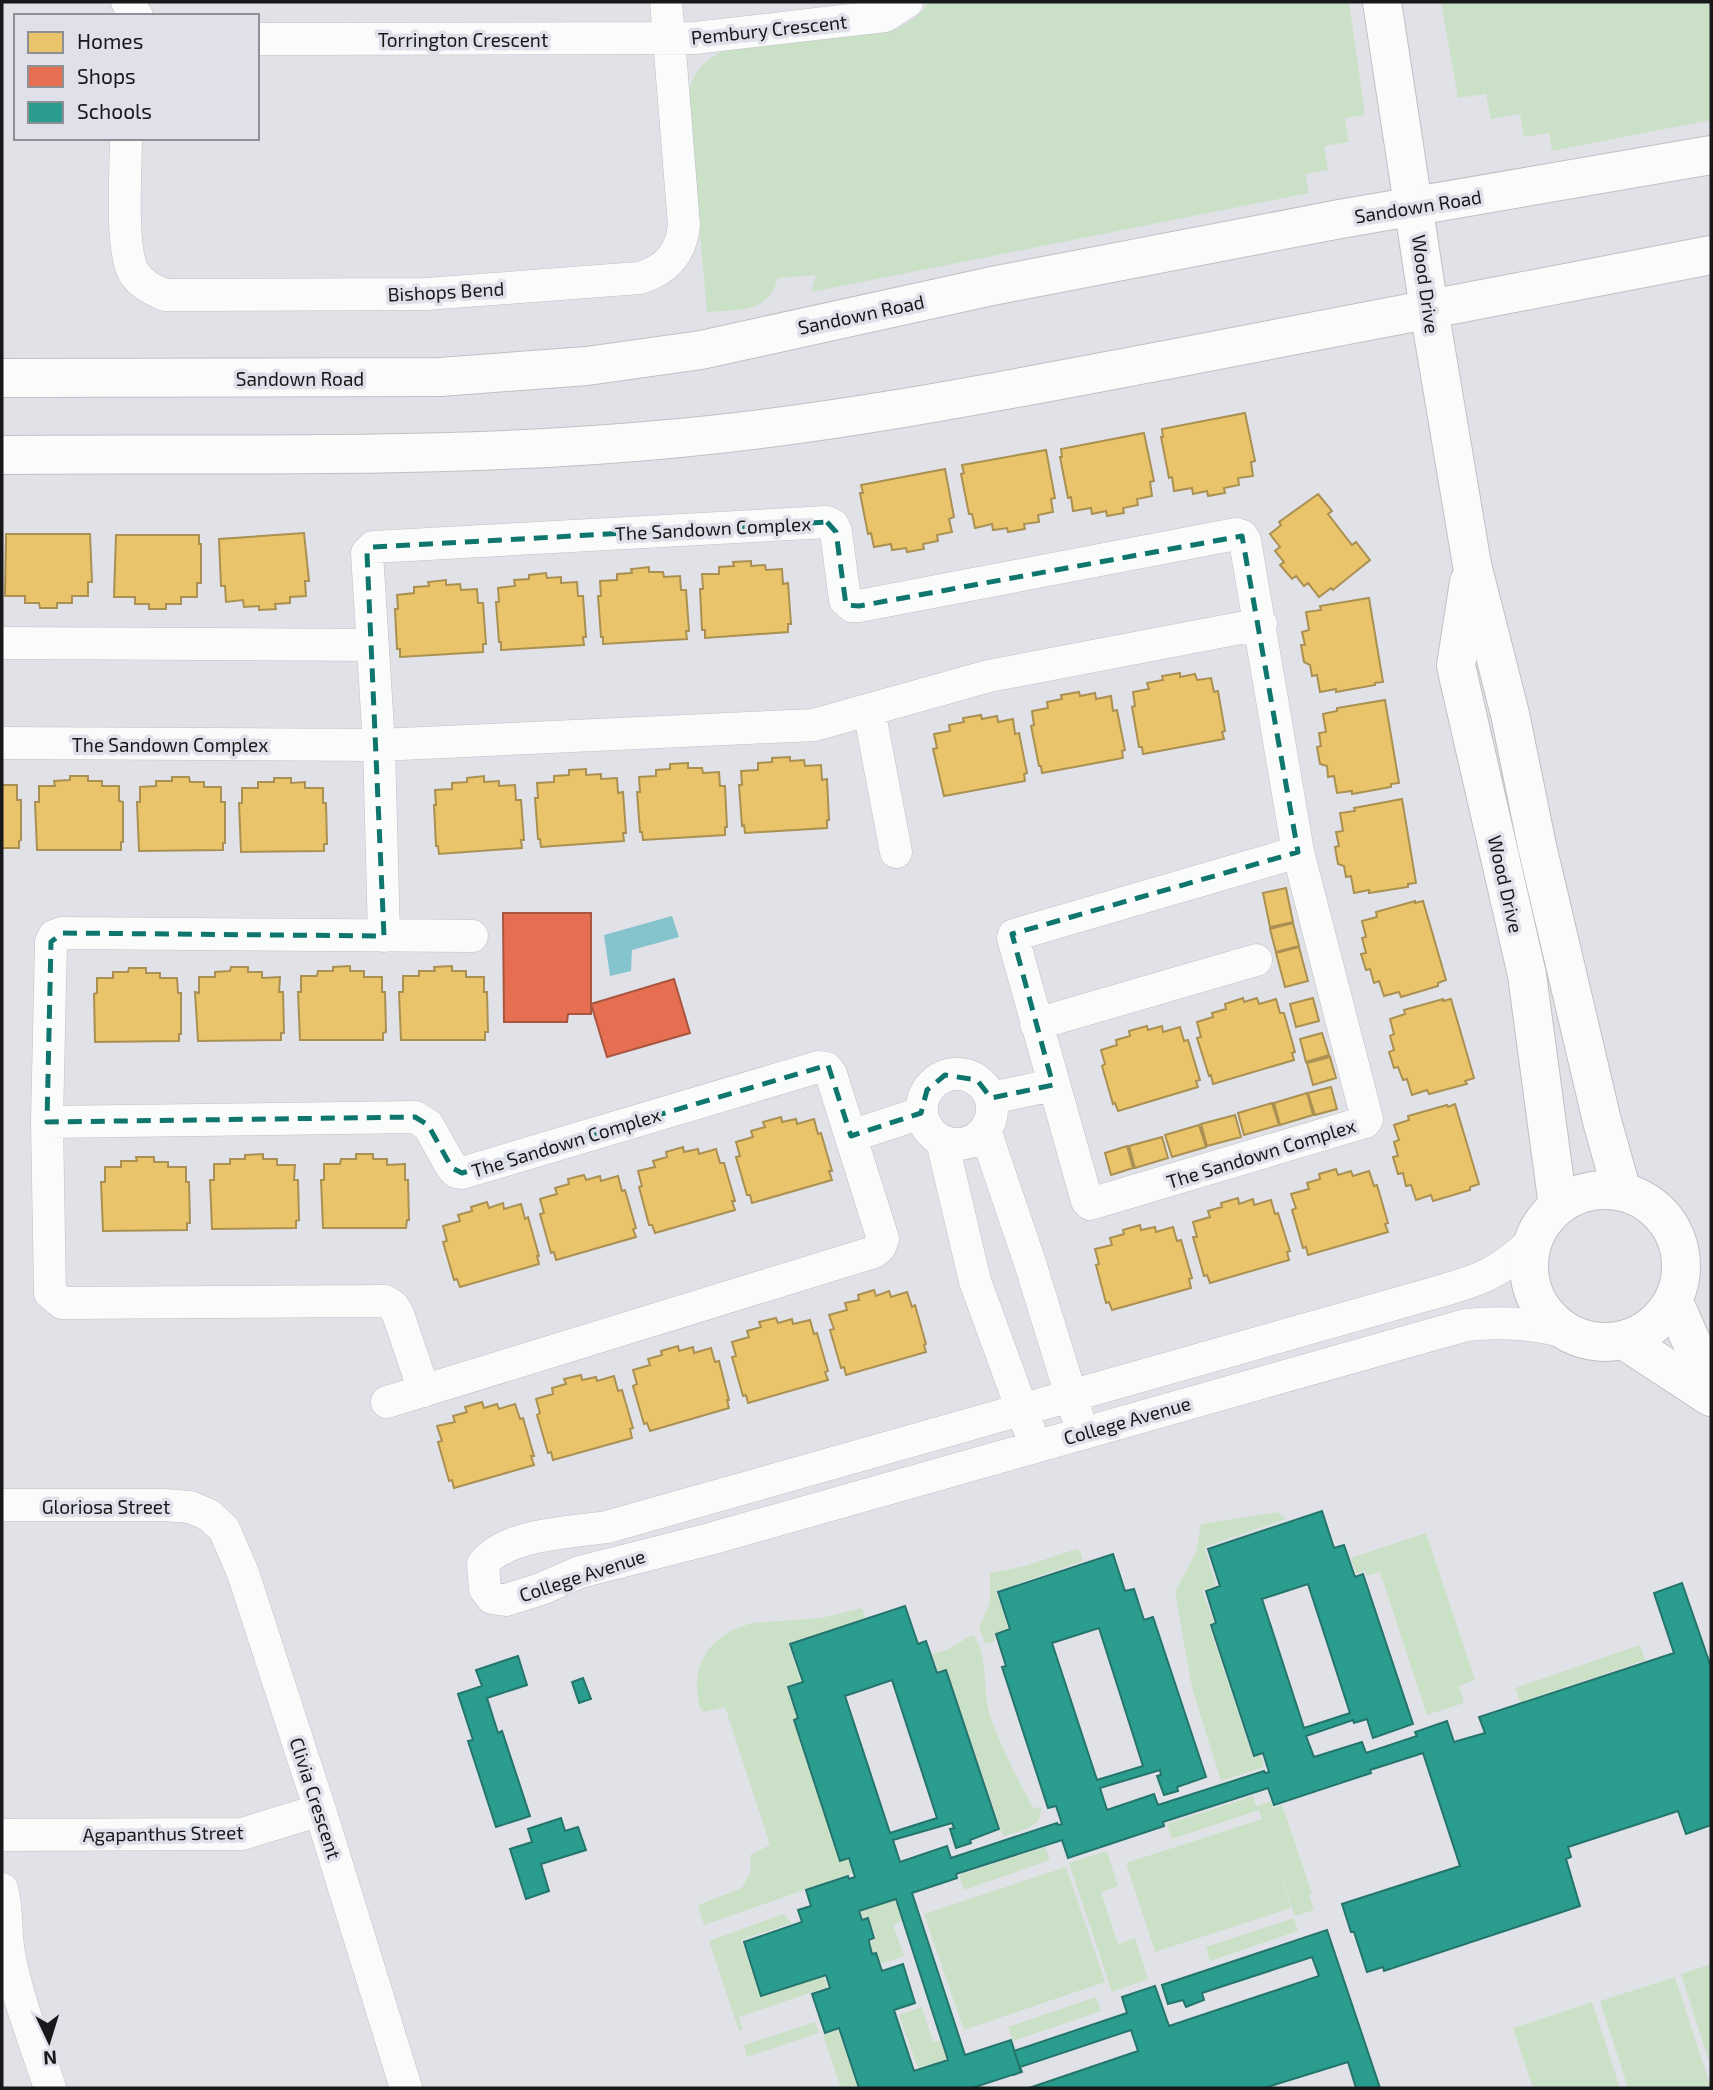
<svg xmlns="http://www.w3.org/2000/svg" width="1713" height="2090" viewBox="0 0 1713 2090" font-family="'Exo 2',sans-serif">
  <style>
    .green { fill: #cbe1c7 }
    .water { fill: #85c3cd }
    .homes { fill: #e9c46a; stroke: #aa9052; stroke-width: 2 }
    .shops { fill: #e76f51; stroke: #a95540; stroke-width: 2 }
    .schools { fill: #2a9d8f; stroke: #24756c; stroke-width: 2; fill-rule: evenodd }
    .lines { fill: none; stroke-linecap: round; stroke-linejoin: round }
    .minor-casing { stroke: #bfc0c4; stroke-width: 33 }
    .tertiary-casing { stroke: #bfc0c4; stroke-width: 40 }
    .secondary-casing { stroke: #bfc0c4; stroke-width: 40 }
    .minor { stroke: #fafbfb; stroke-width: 32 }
    .tertiary { stroke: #fafbfb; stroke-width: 38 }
    .secondary { stroke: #fafbfb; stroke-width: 38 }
    .marked { fill: none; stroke: #0f766e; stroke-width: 5; stroke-dasharray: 14 9; stroke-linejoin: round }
    .labels { text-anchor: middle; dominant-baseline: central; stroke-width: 7; stroke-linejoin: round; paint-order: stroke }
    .street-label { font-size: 19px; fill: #17181a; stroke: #dfe0e9 }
  </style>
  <rect width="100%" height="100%" fill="#e1e2e7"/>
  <!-- green -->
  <path class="green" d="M929,2H1349L1365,115L1345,118L1349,142L1324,146L1328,170L1305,174L1309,193L811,292L816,275L778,278C768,314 739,309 707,312L688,107C688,79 698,64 723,51L894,30C910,23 919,16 929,2Z
    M1441,2H1711V120L1552,151L1549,133L1524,137L1520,114L1491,119L1486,94L1458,98Z
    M1278,1512L1286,1519L1207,1546L1205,1549L1216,1585L1202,1591L1214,1622L1209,1625L1253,1758L1261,1756L1264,1767L1221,1781L1192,1688L1175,1592L1196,1552L1201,1524Z
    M1426,1533L1475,1680L1459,1686L1464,1703L1427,1715L1380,1572L1367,1576L1365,1571L1356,1574L1351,1558Z
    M1076,1549L1080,1551L1083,1561L996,1591L1008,1628L994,1634L995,1641L985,1644L979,1627L990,1603V1573L1025,1566Z
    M862,1608L865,1618L788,1643L801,1681L786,1686L797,1718L793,1720L840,1861L848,1859L853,1873L704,1925L698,1905L742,1888L751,1871L750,1855L770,1845L725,1707L704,1712L700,1708C689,1664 709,1635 752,1623L821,1618Z
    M970,1636H974C989,1658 982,1690 990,1715C1001,1748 1017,1777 1033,1808L1041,1807C1043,1828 1019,1831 1003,1836L947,1669L938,1672L932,1654L947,1650Z
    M1640,1645L1645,1660L1520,1702L1515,1688Z
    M1253,1796L1256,1806L1271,1801L1273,1808L1282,1805L1312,1893L1309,1895L1314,1910L1295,1916L1276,1862L1291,1908L1155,1952L1126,1863L1262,1819L1259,1810L1172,1839L1167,1824Z
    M1045,1847L1050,1860L964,1890L959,1875Z
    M1107,1851L1118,1886L1101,1892L1118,1944L1135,1938L1148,1979L1112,1992L1069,1863Z
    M1066,1867L1105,1982L964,2030L924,1914Z
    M895,1900L902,1921L893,1925L904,1956L881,1964L876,1952H873L870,1943L876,1938L869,1918L864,1919L861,1912Z
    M783,1914L792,1923L741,1940L761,1997L824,1976L827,1987L739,2017L743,2030L739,2031L709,1941Z
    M1294,1918L1298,1931L1210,1961L1206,1947Z
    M1711,1964V2067L1681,1974Z
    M1675,1977L1711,2088H1628L1600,2001Z
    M1096,1997L1101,2011L1013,2041L1008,2027Z
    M1592,2002L1620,2088H1533L1513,2028Z
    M922,2007L933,2042L940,2040L947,2059L918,2068L899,2015Z
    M815,2022L819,2033L747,2057L744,2045Z
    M838,2030L858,2088H841L823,2035Z"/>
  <!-- water -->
  <path class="water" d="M672,916L679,937L632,950L631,971L610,976L604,935Z"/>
  <!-- homes -->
  <path class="homes" d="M1245,413L1255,461L1251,462L1253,476L1238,478L1239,485L1224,488L1225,493L1208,496L1207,491L1193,494L1192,488L1174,491L1172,477L1169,478L1161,437H1163L1162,429Z
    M1144,433L1154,481L1150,482L1152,496L1137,499L1138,505L1123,508L1124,513L1107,516L1106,511L1092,514L1091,508L1073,511L1071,497L1068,498L1060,457H1062L1061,449Z
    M1046,450L1055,498L1051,499L1053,512L1038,515L1039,522L1024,524L1025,529L1008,532L1007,528L993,530L992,524L975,528L972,514H969L961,474L964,473L962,465Z
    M945,469L954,517L949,519L952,532L937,535L938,541L923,544L924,549L907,552L906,548L892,550L891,544L874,547L871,533L868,534L860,493H863L861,485Z
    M1318,494L1332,511L1328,514L1352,545L1356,542L1370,560L1333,590L1331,588L1319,597L1308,583L1304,586L1296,576L1292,579L1280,565L1284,562L1275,551L1280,547L1270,534L1281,525L1279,522Z
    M304,533L309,581H305L306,596L290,597V603L275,604L276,609L259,610V606L244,607L243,600L226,602L225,586H221L219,539Z
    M6,534H90L92,582H88V596H72V603H57V608H40L39,603H25V596H5Z
    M116,535H199V544H201V583H197V597H181V604H166V609H149V604H135V597H114Z
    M751,561V566L765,565L766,570L782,569L783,584L788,583L791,624H788V632L705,638V630H702L700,589H703L702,574H719V567L734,566L733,562Z
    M649,567V572H663L664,577L680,576L681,590H686L689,631H686L687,639L603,644V637H601L598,596H601L600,581L617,580V574L632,573L631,569Z
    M546,573L547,578L561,577V583L577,582L578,596H583L586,637H583L584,645L501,650V642H499L496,602H499L498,588L515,586L514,580L529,579V575Z
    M446,580V585L460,584L461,590L477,589L478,603H483L486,644H483V652L400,657V649H397L395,609H398L397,595L414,593V587L429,586L428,582Z
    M1369,598L1383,682L1375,683V685L1336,692V689L1320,692L1317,675L1312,676L1310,665L1304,662L1301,645H1305L1302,632L1309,630L1306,612L1321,610L1320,606Z
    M1180,673V677L1195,674L1197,680L1211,678L1214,692L1218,691L1225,731L1222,732L1224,739L1143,754L1142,747H1139L1132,707L1135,706L1133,692L1149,689L1147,683L1163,680L1162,676Z
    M1079,692L1080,696L1095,693L1096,699L1111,696L1113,711L1117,710L1125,750L1122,751L1123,758L1042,773L1041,766H1039L1031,726L1034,725L1032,711L1048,708L1047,702L1062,699L1061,695Z
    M1385,700L1399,783L1391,784V787L1352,794V791L1337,793L1334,776L1328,777L1327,766L1320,764L1317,747L1321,746L1319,733L1326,732L1323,714L1337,711V708Z
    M981,715L982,719L997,716L998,722L1013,719L1015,734L1019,733L1027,773L1024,774L1025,781L944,796L933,749L937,748L934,734L950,731L949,725L964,722L963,718Z
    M790,757V761L804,760L805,766L821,765L822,780L827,779L829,820H827V828L745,833L744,825L742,826L739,785H742L741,771L758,770V763L772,762V758Z
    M688,763V768H702L703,773L719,772L720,786H725L727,827H725V835L643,840L642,832H640L637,792H640L639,777L656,776V770L670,769V764Z
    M586,769V775L601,774V779L617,778L618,793L623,792L626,833H623L624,841L541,847L540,839H538L535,798H538L537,783L554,782V776L569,775V770Z
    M70,776H88V781H102V786H119V801L123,802V842H121V850H37L35,802H39V786H55L54,781L70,780Z
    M484,776V782L499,781V786L515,785L516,800H521L524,840H521L522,848L439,854L438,846H436L434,805H436L435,790L452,789V783L467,782V778Z
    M172,777H189L190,782H204V787H221V802H225V843H223V850L139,851L137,802H140V787L156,786V781H172Z
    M274,778H291V783L305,782V788H323V803H326L327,844H324V851L241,852L239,803H242V788H258V782H274Z
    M2,785H17V800H21V840L19,841V848H2Z
    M1402,799L1416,883L1408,884V887L1369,893V890L1354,893L1351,876L1346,877L1344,866L1338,864L1335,847L1339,846L1336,832L1343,831L1340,813L1355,811L1354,808Z
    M1286,888L1293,922L1270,927L1263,893Z
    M1415,901V903L1423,901L1446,980L1438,983V986L1401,997L1399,992L1384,996L1379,981L1374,983L1370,969L1366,970L1361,954L1366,953L1362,938L1366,937L1362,921L1377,917L1376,912Z
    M1293,923L1299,946L1276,952L1270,929Z
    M1299,947L1308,981L1285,987L1276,953Z
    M350,966V971H364V977H382V992H385L386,1032L383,1033V1040H300L298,992H301V976H317L318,971H333V967Z
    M452,966V971H466V977H484V992H487L488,1032H485V1040H401L399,992H403V976H419V971H435L434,967Z
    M231,967H248V972H262V978L280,977L279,992H283L284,1033H281V1040L198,1041L195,992L199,993V977H215V972L230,971Z
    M129,968H146V973H160V978H177L178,993H181V1034H179V1041L95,1042L94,994L97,993V978H113V972H128Z
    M1243,998L1244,1002L1257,998L1259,1004L1276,999L1280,1013H1284L1295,1052L1292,1053L1294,1060L1213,1084L1211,1075L1209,1076L1197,1038L1201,1037L1197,1022L1213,1017L1212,1013L1226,1009L1225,1004Z
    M1313,998L1319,1021L1296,1027L1290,1004Z
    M1443,999V1001L1451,999L1474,1078L1465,1081L1467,1084L1429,1094L1427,1090L1412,1095L1407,1079L1403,1080L1398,1067L1394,1068L1389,1052L1394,1050L1390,1036L1394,1034L1390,1019L1405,1014L1404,1010Z
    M1147,1026L1148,1030L1162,1026L1163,1032L1180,1027L1184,1041L1188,1040L1200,1080L1196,1081L1198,1087L1118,1111L1115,1103L1113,1104L1102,1066L1105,1064L1101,1050L1117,1045L1116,1040L1130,1036L1129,1031Z
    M1322,1033L1329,1055L1306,1062L1300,1039Z
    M1330,1057L1336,1078L1313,1085L1307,1063Z
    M1331,1087L1337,1109L1315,1115L1308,1093Z
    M1307,1093L1313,1115L1280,1125L1274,1103Z
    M1272,1103L1279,1125L1244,1135L1238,1113Z
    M1455,1104L1479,1184L1470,1187V1190L1433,1201L1431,1195L1416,1200L1411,1185L1406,1186L1403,1173L1398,1174L1393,1157L1398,1156L1394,1142L1399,1140L1394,1125L1409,1120L1408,1116L1447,1105L1448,1107Z
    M1235,1115L1241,1137L1207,1146L1201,1124Z
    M781,1117L782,1122L796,1119L797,1124L814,1119L818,1134L821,1133L832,1171H829L832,1180L752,1203L750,1195H747L736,1157L740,1156L736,1142L753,1137L751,1131L765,1127L763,1122Z
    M1199,1125L1206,1147L1172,1157L1165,1135Z
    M1162,1137L1168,1158L1135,1168L1129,1146Z
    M1127,1146L1133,1168L1111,1175L1105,1153Z
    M683,1147L684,1152L698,1149L699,1154L716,1149L720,1163H724L735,1201H732L735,1210L655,1233L652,1225H649L639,1187L642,1186L638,1171L655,1167L653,1161L667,1157L666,1152Z
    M263,1154V1159H277V1165H295L294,1180H298L299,1220L296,1221V1228L212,1229L210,1180H214V1164H230V1159H245V1155Z
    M356,1154H373V1159H387V1165L405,1164V1180H408L409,1220H407L406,1228H323L321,1180H324V1164H340L341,1159H356Z
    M136,1157H154V1162H168V1167H186V1182H189L190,1223H187V1230L103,1231L101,1182H105V1167H121V1161H137Z
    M1336,1169L1338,1175L1351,1171L1353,1176L1369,1171L1374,1186L1377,1185L1388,1223L1385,1224L1388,1232L1308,1255L1306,1247L1303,1248L1292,1210L1296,1208L1291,1194L1309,1189L1307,1183L1320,1179L1319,1174Z
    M584,1175L586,1180L600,1176L601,1181L618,1176L622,1191L625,1190L636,1228L633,1229L636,1237L556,1260L554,1252L551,1253L540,1214L544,1213L540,1199L557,1194L555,1188L569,1184L568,1179Z
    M1238,1198L1239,1204L1253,1199L1254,1205L1271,1200L1275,1214L1278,1213L1290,1251L1287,1252L1289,1260L1210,1283L1207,1275L1204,1276L1193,1237H1197L1193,1222L1210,1217L1208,1211L1222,1207L1221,1203Z
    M487,1202L489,1208L503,1203L504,1209L521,1204L525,1219L528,1217L539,1256H537L539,1264L460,1287L457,1279L454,1280L443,1242L447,1241L443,1226L460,1221L458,1215L472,1211L471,1207Z
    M1140,1225L1141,1230L1155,1227L1156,1232L1173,1227L1177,1241L1181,1240L1192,1278L1189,1279L1191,1288L1112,1310L1109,1302L1106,1303L1096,1265L1099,1264L1095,1249L1112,1245L1110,1238L1124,1234L1123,1230Z
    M874,1290L876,1296L889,1291L891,1297L907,1292L912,1307L915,1305L926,1344L924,1345L926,1352L846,1375L844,1367L841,1368L830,1330L834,1329L829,1315L847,1310L845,1303L859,1300L858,1295Z
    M776,1318L778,1323L792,1319L793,1324L810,1320L814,1334L817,1333L828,1371L825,1372L828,1380L748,1403L746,1395L743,1396L732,1357L736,1356L732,1342L749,1337L747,1331L761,1327L759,1322Z
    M678,1346L679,1351L693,1347L694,1353L711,1348L715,1362L719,1361L729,1400H727L729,1408L650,1431L647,1423L644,1424L633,1386L637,1384L633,1370L650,1365L648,1359L662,1355L661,1351Z
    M581,1375L582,1380L596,1377L597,1381L614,1376L618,1391L622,1390L633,1428L630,1429L632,1438L553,1460L551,1452L548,1453L537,1415L540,1413L536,1399L553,1394L552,1388L566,1384L564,1379Z
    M482,1402L484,1408L497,1404L499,1409L515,1404L520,1419L523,1418L534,1456H531L534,1465L454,1488L452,1480L449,1481L438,1442L442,1441L437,1426L455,1422L453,1416L467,1412L465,1407Z"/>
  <!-- shops -->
  <path class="shops" d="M503,913H591V1014H568L567,1022H504Z
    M674,979L690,1033L607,1057L591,1004Z"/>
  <!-- schools -->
  <path class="schools" d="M1322,1511L1334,1548L1344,1545L1355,1577L1363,1574L1413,1724L1373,1738L1367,1719L1354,1723L1353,1720L1306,1736L1314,1757L1362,1742L1366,1753L1417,1736L1415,1732L1447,1721L1454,1742L1485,1733L1479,1717L1674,1653L1654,1593L1682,1583L1711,1667V1825L1686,1834L1678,1811L1568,1847L1571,1857L1566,1859L1580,1906L1384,1971L1383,1967L1367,1972L1354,1932H1351L1342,1904L1460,1866L1423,1753L1370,1770L1371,1773L1274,1805L1268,1788L1163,1822L1164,1826L1068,1858L1062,1840L956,1874L957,1878L912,1893L965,2055L1011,2040L1021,2072L972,2088H859L839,2028L825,2033L812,1994L830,1988L826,1975L761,1996L744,1942L802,1922L798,1910L811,1906L806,1890L848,1876L849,1879L855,1877L849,1858L840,1861L794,1720L798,1718L788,1687L803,1682L790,1644L905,1606L918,1644L926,1641L937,1673L946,1670L999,1829L970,1840L971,1843L956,1848L950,1829L954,1828L952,1823L893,1840L900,1862L947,1846L951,1858L1057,1823L1058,1825L1062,1824L1056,1806L1048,1808L1002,1667L1006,1666L996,1634L1010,1629L998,1592L1113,1554L1125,1591L1134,1589L1144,1620L1153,1617L1206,1777L1177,1787L1178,1791L1164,1795L1157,1776L1161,1775L1160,1770L1100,1788L1107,1810L1154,1794L1158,1805L1264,1771L1265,1773L1269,1772L1263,1753L1254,1756L1211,1625L1216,1623L1206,1591L1220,1586L1208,1549ZM1308,1584L1350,1713L1304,1728L1262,1599ZM1099,1628L1143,1766L1097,1780L1052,1643ZM892,1680L937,1818L890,1833L845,1696ZM896,1899L948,2060L914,2071L894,2010L915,2003L903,1964L882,1971L876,1953L872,1954L869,1942V1940L874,1938L868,1918L862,1920L859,1911Z
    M518,1656L527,1685L487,1698L498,1733L502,1731L530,1816L496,1827L468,1741L473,1740L458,1694L482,1686L476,1670Z
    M583,1678L591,1699L579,1703L572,1682Z
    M561,1818L565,1831L578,1827L586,1850L541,1864L549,1891L526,1899L510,1849L532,1842L528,1829Z
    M1327,1930L1380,2088H1356L1348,2062L1264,2088H1029L1138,2051L1131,2030L1020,2067L1022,2072L1013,2075L1021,2072L1014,2051L1127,2013L1122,1997L1155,1986L1169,2026L1319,1976L1312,1957L1202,1993L1204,2000L1186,2007L1183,2000L1168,2004L1162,1985Z"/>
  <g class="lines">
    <defs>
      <path id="minor" d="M127,2L137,16
        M257,39L695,38L885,16L907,2
        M126,138C126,169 120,250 134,273C142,285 153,290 165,295L426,294L639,278C667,270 681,253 684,225L666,2
        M2,643L373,645
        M869,710L896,852
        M2,743L379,745L814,725L989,676L1261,624
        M384,936L379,745L367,553L373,547L827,522L833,525L836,532L845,600L852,606H859L1236,534L1242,536L1245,541L1298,852L1367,1119L1365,1122L1090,1204L1087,1201L1013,938L1014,935L1298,852
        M1036,1024L1256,960
        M922 1109a35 35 0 1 1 70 0a35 35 0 1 1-70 0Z
        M991,1098L1053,1085
        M47,1122L415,1117L428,1125L452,1168L456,1172L462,1173L818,1067L826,1068L831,1074L883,1239L880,1247L874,1252L387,1402
        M985,1130L1031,1266L1077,1415
        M851,1136L921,1113
        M942,1141L975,1281L1029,1429
        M1532,1242C1497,1275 1479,1280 1434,1293L607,1527C571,1532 506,1534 483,1564L485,1589L492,1598L506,1600L541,1589L580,1572L710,1539L1466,1325C1502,1321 1536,1323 1571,1334
        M424,1391L398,1314L393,1306L385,1301L62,1303L50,1293L47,1122L51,942L54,936L62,933L472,936
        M2,1505H165L190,1507L209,1515L224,1529L243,1573L320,1810L406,2088
        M2,1835L242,1834L320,1810
        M2,1889C8,1911 5,1932 9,1953C17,1999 36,2044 50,2088"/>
      <path id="tertiary" d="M1382,2L1429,309L1472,565L1510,714L1537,846L1602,1121L1622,1192
        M1469,582L1456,666L1527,975L1558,1206
        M1529 1266a76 76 0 1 1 152 0a76 76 0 1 1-152 0Z
        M1673,1300L1711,1386
        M1624,1340L1711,1397"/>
      <path id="secondary" d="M2,378L440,377L587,366L701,350L992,286L1340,219L1711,155
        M2,455C224,453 447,460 669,439C837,424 1001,391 1166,360C1348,325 1529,290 1711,255"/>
    </defs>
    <!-- minor casing -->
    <use href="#minor" class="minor-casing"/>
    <!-- tertiary casing -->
    <use href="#tertiary" class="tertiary-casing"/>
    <!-- secondary casing -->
    <use href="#secondary" class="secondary-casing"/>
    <!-- minor -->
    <use href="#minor" class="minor"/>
    <!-- tertiary -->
    <use href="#tertiary" class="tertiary"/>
    <!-- secondary -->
    <use href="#secondary" class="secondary"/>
  </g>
  <!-- marked area -->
  <path class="marked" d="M827,522L836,532L846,605L859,606L1242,536L1298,852L1012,934L1053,1085L991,1098L977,1080L945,1075L927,1090L921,1113L851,1136L828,1065L462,1173L452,1168L428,1125L415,1117L47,1122L51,942L62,933L384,936L367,553L373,547Z"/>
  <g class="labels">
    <!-- street labels -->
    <g class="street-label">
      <text transform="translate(769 29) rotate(-6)">Pembury Crescent</text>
      <text x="463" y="39">Torrington Crescent</text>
      <text transform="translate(1418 206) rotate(-9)">Sandown Road</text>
      <text transform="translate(1426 284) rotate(82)">Wood Drive</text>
      <text transform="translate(446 291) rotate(-3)">Bishops Bend</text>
      <text transform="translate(861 314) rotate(-12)">Sandown Road</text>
      <text x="300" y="378">Sandown Road</text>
      <text transform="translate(713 528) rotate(-3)">The Sandown Complex</text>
      <text x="170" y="744">The Sandown Complex</text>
      <text transform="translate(1506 884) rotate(77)">Wood Drive</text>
      <text transform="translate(566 1142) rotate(-17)">The Sandown Complex</text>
      <text transform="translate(1261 1153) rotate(-17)">The Sandown Complex</text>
      <text transform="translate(1127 1420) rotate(-16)">College Avenue</text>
      <text x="106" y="1506">Gloriosa Street</text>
      <text transform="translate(582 1575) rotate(-18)">College Avenue</text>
      <text transform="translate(316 1798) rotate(72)">Clivia Crescent</text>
      <text transform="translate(163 1833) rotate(-1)">Agapanthus Street</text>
    </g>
  </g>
  <!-- border -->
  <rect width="1713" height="2090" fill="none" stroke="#17181a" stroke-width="7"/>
  <!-- legend -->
  <rect x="14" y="14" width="245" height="126" fill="#dfe0e9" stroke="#8f9096" stroke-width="2"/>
  <rect x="28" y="32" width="35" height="21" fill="#e9c46a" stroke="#8f9096" stroke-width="2"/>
  <text x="77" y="49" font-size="21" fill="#17181a">Homes</text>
  <rect x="28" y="66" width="35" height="21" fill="#e76f51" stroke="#8f9096" stroke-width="2"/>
  <text x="77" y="84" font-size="21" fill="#17181a">Shops</text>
  <rect x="28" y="102" width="35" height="21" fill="#2a9d8f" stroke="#8f9096" stroke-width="2"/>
  <text x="77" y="119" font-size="21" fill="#17181a">Schools</text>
  <!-- north arrow -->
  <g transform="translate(49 2041) rotate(176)" stroke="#dfe0e9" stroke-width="5" paint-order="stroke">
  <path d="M0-5L12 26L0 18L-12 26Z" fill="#17181a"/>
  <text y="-10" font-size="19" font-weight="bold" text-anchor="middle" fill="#17181a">N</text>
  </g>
</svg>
